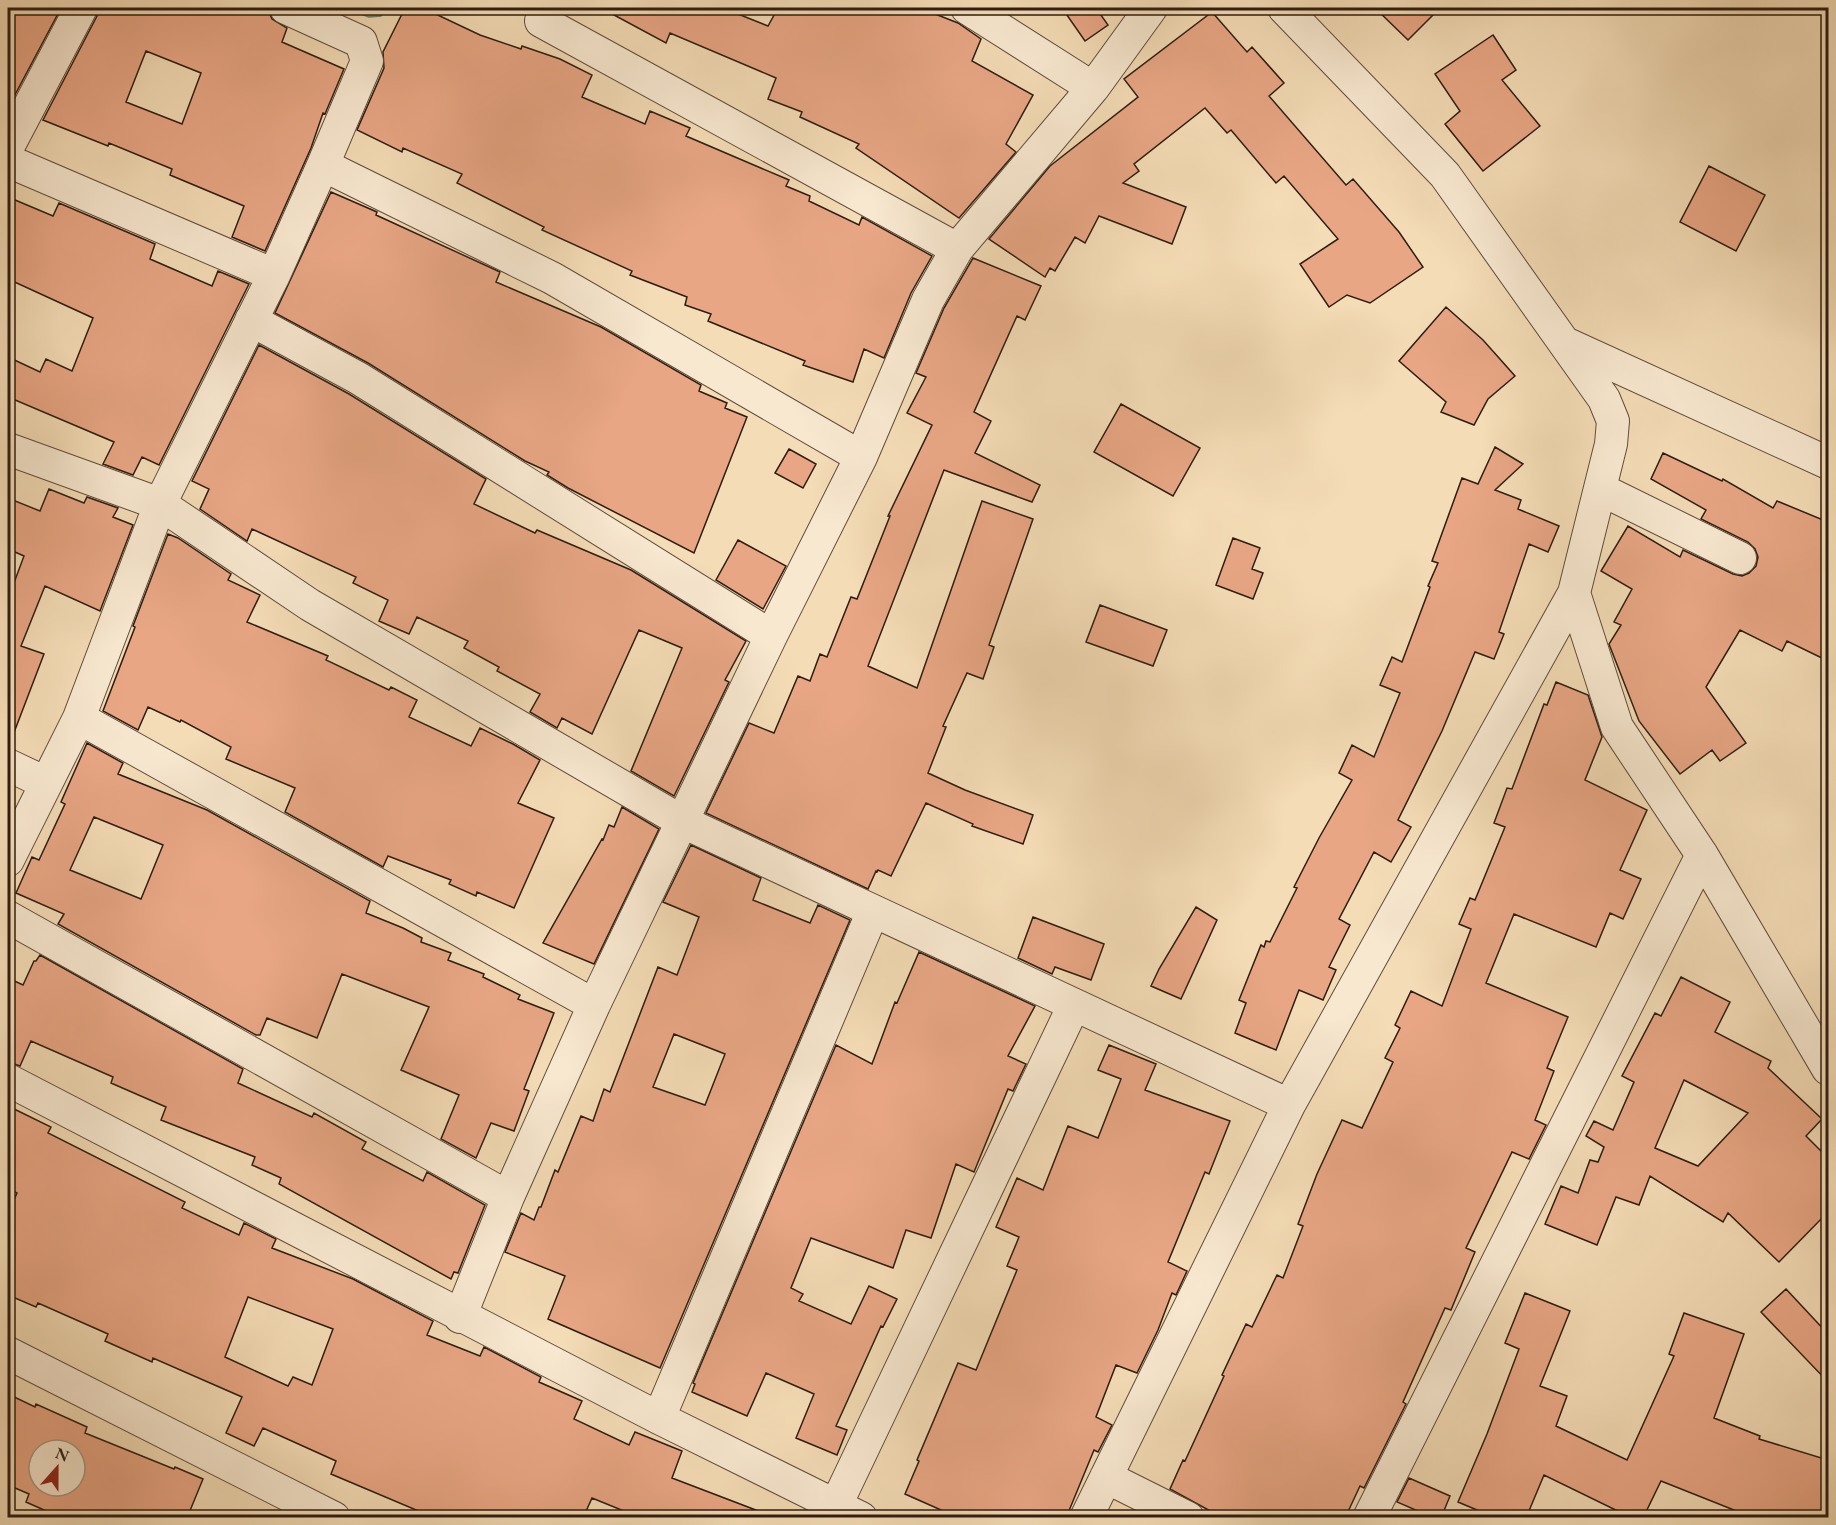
<svg xmlns="http://www.w3.org/2000/svg" width="1836" height="1525" viewBox="0 0 1836 1525" font-family="'EB Garamond',serif">
  <style>
    .water { fill: #9cbcab; stroke: #707c6e; stroke-width: 1.5 }
    .building { fill: #e8a684; stroke: #2e1c12; stroke-width: 1.5; fill-rule: evenodd }
    .lines { fill: none; stroke-linecap: round; stroke-linejoin: round }
    .street-casing { stroke: #604c3b; stroke-width: 34 }
    .street { stroke: #f8e8d0; stroke-width: 32 }
  </style>
  <rect width="100%" height="100%" fill="#f4dcb6"/>
  <filter id="stains"><feTurbulence type="fractalNoise" baseFrequency=".00333" numOctaves="4"/><feColorMatrix values="0 0 0 0 .2 0 0 0 0 .09 0 0 0 0 .02 0 0 0 .5 -.17"/></filter>
  <radialGradient id="worn" r=".72"><stop offset=".6" stop-color="#630" stop-opacity="0"/><stop offset="1" stop-color="#630" stop-opacity=".3"/></radialGradient>
  <!-- water -->
  <path class="water" d="M344,8H386L381,16L369,17Z"/>
  <!-- building -->
  <path class="building" d="M8,8H61L9,106L8,105Z
    M99,8H262L268,10L272,19L287,28L282,42L344,69L325,114L323,113L311,148L265,251L232,237L244,206L170,175L172,169L109,143L108,146L43,120L97,16ZM146,51L201,73L182,124L126,102Z
    M405,8H423L480,35L521,49L522,46L560,59L592,75L582,97L645,124L650,111L690,128L686,136L789,180L786,186L810,196L809,201L859,225L862,217L932,256L911,293L884,358L864,349L853,382L803,365L805,361L708,321L711,314L685,305L687,297L630,275L632,271L542,230L544,227L457,183L462,174L403,148L402,152L357,130L384,68L383,52Z
    M601,8H723L768,26L778,8H920L958,23L981,39L972,61L1033,95L1006,144L1016,152L959,218L856,148L859,144L800,117L802,112L768,99L776,78L670,33L666,43Z
    M1062,8H1096L1108,25L1085,41Z
    M1375,8H1440L1408,40Z
    M1212,12L1247,52L1252,47L1284,83L1269,96L1346,185L1353,179L1399,232L1423,267L1370,303L1347,295L1329,307L1300,264L1338,239L1284,176L1276,183L1231,130L1227,133L1205,108L1134,164L1139,171L1123,183L1186,207L1172,244L1099,216L1085,243L1075,237L1055,271L1050,268L1045,277L989,239L1050,166L1138,97L1124,79Z
    M1493,35L1516,70L1502,80L1540,126L1483,171L1445,124L1460,111L1435,74Z
    M1709,166L1765,195L1736,251L1680,222Z
    M331,192L377,212L376,215L500,272L496,282L601,327L701,385L699,391L727,403L725,408L747,417L694,553L568,488L547,475L549,472L525,461L368,363L275,313Z
    M8,197L53,216L59,203L155,244L150,259L212,286L218,271L249,284L159,465L142,457L133,475L103,464L114,442L8,397V357L40,372L46,359L72,371L93,318L8,279Z
    M973,258L1041,286L1025,320L1017,316L974,412L991,421L975,453L1040,485L1032,502L944,470L868,666L917,688L982,501L1033,519L989,645L994,647L983,679L967,673L943,726L946,727L928,773L965,790L1033,815L1023,844L972,826L973,824L926,803L891,876L878,870L877,872L876,871L868,889L706,813L749,723L774,733L798,676L810,681L820,654L827,657L851,597L857,599L890,516H888L932,425L907,413L926,377L916,373L944,308Z
    M1446,307L1483,340L1515,376L1488,399L1474,425L1441,412L1446,402L1399,361Z
    M259,345L349,394L486,479L474,504L535,533L537,530L631,570L746,641L725,680L729,682L674,796L631,771L682,648L639,630L592,734L562,718L557,728L530,712L540,694L497,671L499,667L464,648L468,641L417,617L409,634L379,621L388,600L353,583L356,577L252,529L247,541L200,509L209,489L192,481Z
    M1121,404L1200,448L1173,496L1094,452Z
    M1495,447L1523,464L1495,490L1521,500L1518,509L1559,526L1548,552L1529,544L1499,632L1504,634L1494,659L1475,652L1442,731L1398,820L1411,827L1391,862L1374,852L1339,919L1350,925L1329,967L1336,970L1323,1000L1299,990L1276,1050L1235,1033L1246,1003L1239,1000L1261,945L1264,947L1266,941L1270,942L1297,888L1294,887L1319,838L1352,780L1339,773L1352,745L1374,757L1400,693L1380,685L1392,657L1402,662L1430,587L1428,586L1438,563L1432,561L1462,478L1478,484Z
    M789,449L816,464L803,488L775,473Z
    M1663,453L1722,481L1723,479L1773,508L1777,501L1828,522V661L1787,641L1782,651L1740,630L1706,687L1746,743L1720,761L1712,750L1680,774L1639,721L1609,644L1621,625L1614,622L1632,589L1601,571L1628,526L1680,557L1683,550L1733,574L1742,576L1749,573L1756,566L1758,557L1755,549L1748,542L1701,519L1706,510L1651,479Z
    M49,489L84,503L87,497L118,508L113,517L133,525L100,611L45,586L21,646L44,654L10,743H8V599L24,556L8,549V498L40,511Z
    M168,534L178,538L231,574L228,580L260,595L247,622L328,656L326,660L389,690L391,687L417,700L409,717L471,746L480,728L513,744L540,760L518,803L554,818L514,908L477,892L476,896L449,884L451,880L388,856L383,867L285,812L295,788L226,759L231,747L181,720L180,722L148,707L138,730L103,711L135,627L133,626Z
    M1233,538L1260,548L1252,569L1263,573L1253,599L1216,585Z
    M738,540L786,566L763,609L716,580Z
    M1100,605L1167,630L1153,666L1086,642Z
    M1556,682L1588,695L1602,737L1585,780L1647,810L1620,870L1641,879L1623,919L1610,913L1596,947L1514,914L1486,983L1568,1017L1547,1068L1554,1071L1535,1120L1546,1125L1529,1159L1512,1152L1466,1248L1475,1252L1451,1310L1445,1308L1403,1402L1406,1404L1364,1488L1360,1486L1345,1518H1223L1170,1489L1183,1460L1185,1461L1224,1376L1222,1375L1246,1324L1252,1327L1277,1275L1283,1278L1303,1226L1298,1224L1317,1174L1342,1120L1362,1128L1393,1062L1385,1058L1400,1028L1395,1025L1411,991L1442,1006L1471,929L1459,924L1470,898L1475,900L1505,827L1494,823L1507,788L1512,789L1544,704L1547,705Z
    M87,743L123,763L118,774L207,810L370,901L366,913L403,928L422,938L421,942L451,953L448,960L484,974L483,977L520,995L518,999L554,1013L524,1089L529,1091L514,1131L491,1123L476,1158L441,1139L459,1095L401,1070L429,1007L342,974L317,1038L267,1018L260,1035H256L58,924L64,914L16,893L32,857L39,860L65,804L61,802ZM94,817L163,845L141,899L70,870Z
    M622,807L659,829L594,964L543,943L602,839L603,840L609,825L614,827Z
    M691,845L761,878L753,900L810,923L818,905L850,920L660,1368L548,1319L565,1276L505,1252L521,1213L534,1220L539,1207H541L555,1170L558,1172L581,1116L593,1121L604,1089L610,1092L658,967L677,975L699,917L663,902ZM674,1034L725,1054L705,1105L653,1087Z
    M1196,907L1217,920L1181,999L1151,986L1159,969Z
    M1033,917L1104,944L1091,980L1055,967L1052,974L1018,958Z
    M919,952L1035,1006L1008,1056L1026,1064L1013,1091L1008,1089L974,1172L956,1164L931,1238L906,1230L893,1268L811,1238L791,1288L803,1294L799,1301L851,1324L869,1286L897,1299L883,1327L881,1326L836,1426L847,1430L837,1455L796,1438L814,1394L766,1373L747,1416L692,1392L695,1384L693,1383L836,1045L872,1064L895,1002L897,1003Z
    M40,955L243,1069L238,1083L312,1117L314,1113L366,1142L362,1149L423,1181L427,1172L485,1205L458,1273L454,1272L451,1279L279,1184L281,1178L252,1165L255,1157L161,1120L166,1107L111,1083L113,1077L31,1041L20,1066L8,1062V978L23,985L34,961H36Z
    M1681,977L1730,1002L1715,1032L1771,1061L1768,1068L1822,1119L1806,1136L1828,1158V1212L1779,1262L1728,1213L1723,1222L1650,1176L1639,1205L1616,1197L1597,1245L1545,1224L1561,1186L1578,1193L1590,1160L1598,1162L1604,1147L1586,1136L1594,1121L1613,1130L1634,1082L1622,1076L1655,1013L1661,1016ZM1684,1080L1748,1113L1698,1166L1655,1148Z
    M1109,1045L1156,1064L1145,1090L1230,1121L1209,1174L1205,1172L1168,1262L1187,1271L1176,1295L1172,1293L1158,1330L1137,1373L1116,1365L1096,1417L1112,1425L1098,1452L1094,1450L1066,1518H959L905,1494L919,1461L917,1460L958,1363L976,1370L1017,1270L1007,1266L1019,1237L996,1227L1017,1178L1043,1190L1068,1126L1098,1138L1121,1079L1098,1070Z
    M8,1106L51,1127L48,1133L185,1202L182,1208L239,1235L244,1223L276,1239L272,1248L353,1279L433,1321L427,1335L480,1356L484,1347L541,1377L539,1382L582,1401L574,1419L629,1445L635,1432L682,1451L672,1478L769,1515V1518H641L592,1498L583,1518H435L331,1474L336,1461L263,1428L254,1446L226,1433L242,1397L153,1358L152,1362L105,1341L108,1334L38,1303L36,1307L8,1295V1213L17,1193L8,1188ZM248,1297L333,1329L312,1385L293,1377L288,1386L225,1357Z
    M1786,1289L1828,1334V1382L1761,1312Z
    M1525,1293L1570,1311L1540,1386L1567,1396L1556,1426L1627,1460L1674,1356L1669,1354L1684,1313L1744,1334L1714,1418L1760,1436L1759,1439L1828,1460V1518H1754L1661,1481L1643,1518H1632L1544,1475L1526,1518H1496L1458,1502L1487,1434L1519,1349L1505,1343Z
    M8,1394L35,1407L36,1404L87,1427L85,1433L174,1469L175,1467L203,1479L187,1518H62L26,1502L29,1494L8,1485ZM39,1450H75V1486H39Z
    M1409,1478L1450,1496L1441,1518H1434L1397,1502Z"/>
  <g class="lines">
    <defs>
      <path id="street" d="M967,8L1093,88L1151,8
        M1284,8L1445,175L1604,399L1613,421L1611,444L1574,593L1617,727L1702,855L1828,1069
        M541,21L957,249
        M8,147L81,8
        M8,161L274,275
        M323,165L552,278L861,457
        M251,320L358,378L771,636
        M1565,343L1828,463
        M8,449L160,504L310,605L683,822L1289,1105
        M1600,489L1740,558
        M79,718L160,504L274,275L323,165L367,61L361,42L286,8
        M8,765L46,783
        M8,860L79,718L594,1005
        M8,917L508,1197
        M8,1080L659,1418L861,1518
        M460,1317L508,1197L594,1005L771,636L861,457L928,300L957,249L1093,88
        M8,1353L334,1518
        M659,1418L873,911
        M1106,1477L1188,1518
        M836,1505L1074,1005
        M1086,1518L1289,1105L1574,593
        M1369,1518L1702,855"/>
    </defs>
    <!-- street casing -->
    <use href="#street" class="street-casing"/>
    <!-- street -->
    <use href="#street" class="street"/>
  </g>
  <!-- margin -->
  <rect width="1836" height="1525" fill="none" stroke="#f4dcb6" stroke-width="30"/>
  <rect x="9" y="9" width="1818" height="1507" fill="none" stroke="#2e1c12" stroke-width="3"/>
  <rect x="15" y="15" width="1806" height="1495" fill="none" stroke="#2e1c12" stroke-width="1.5"/>
  <!-- north arrow -->
  <g transform="translate(57 1468) rotate(21)"><circle r="28" fill="#f8e8d0" stroke="#a79684" stroke-width="1.5"/>
  <path d="M0-4.5L10 22L0 15L-10 22Z" fill="#8f2418"/>
  <text y="-9" font-size="16" font-weight="bold" text-anchor="middle" fill="#2e1c12">N</text>
  </g>
  <rect width="100%" height="100%" filter="url(#stains)"/>
  <rect width="100%" height="100%" fill="url(#worn)"/>
</svg>
